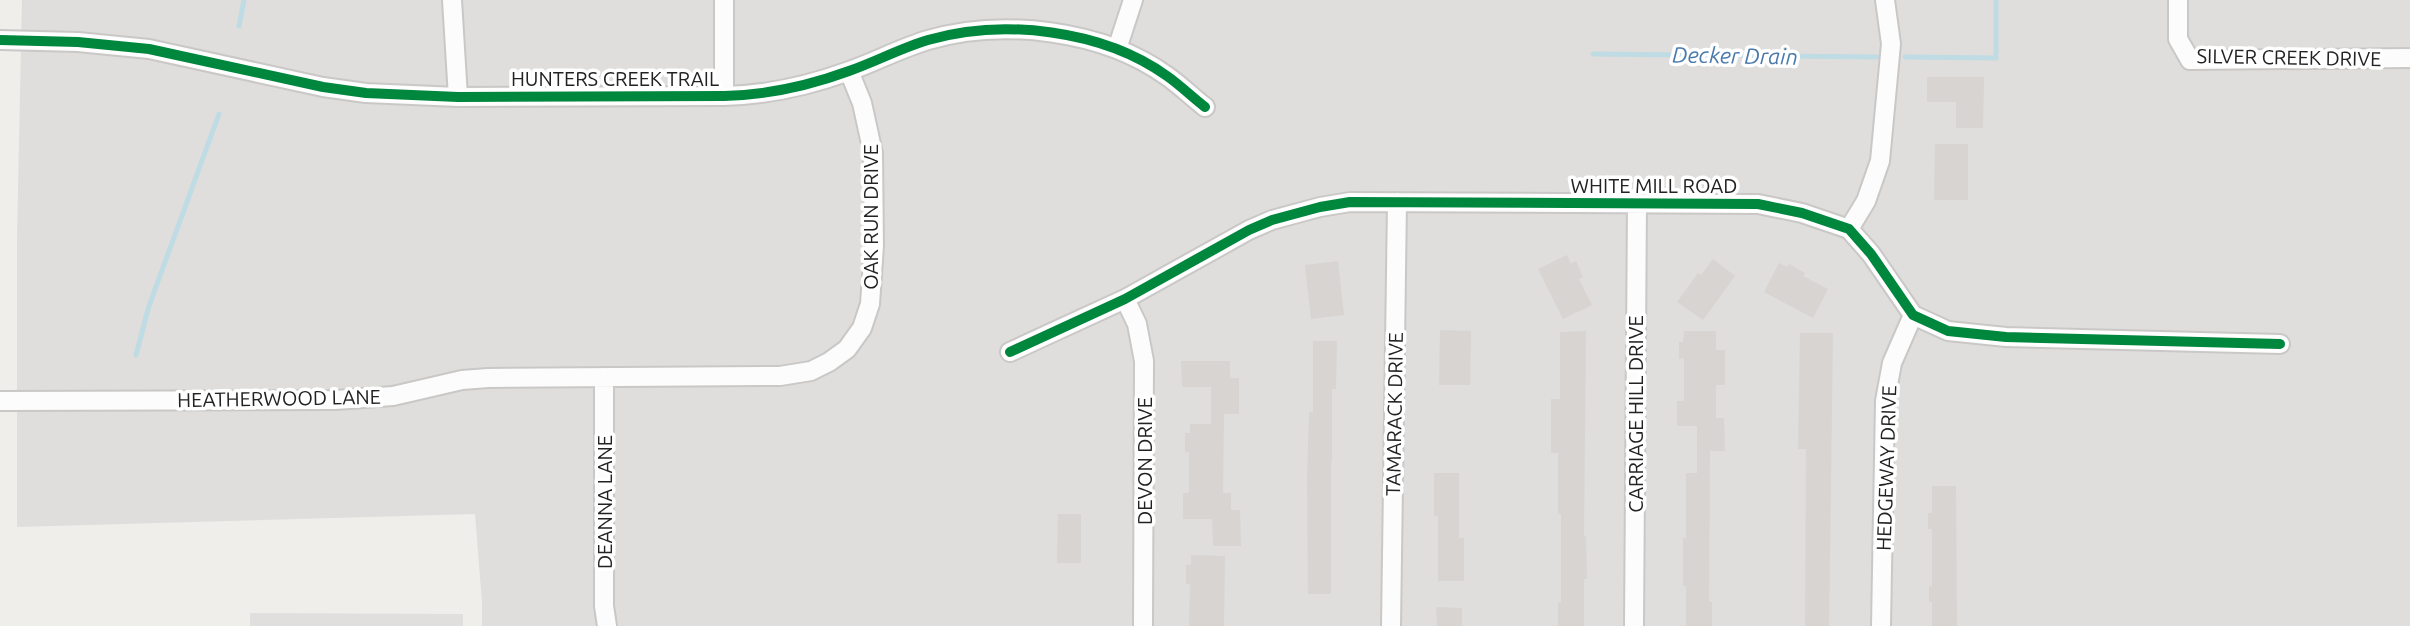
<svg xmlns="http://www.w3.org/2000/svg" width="2410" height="626" viewBox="0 0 2410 626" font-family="Ubuntu,sans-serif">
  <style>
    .residential { fill: #dfdedc }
    .parking { fill: #e0dfde }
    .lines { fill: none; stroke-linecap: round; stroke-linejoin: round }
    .stream { stroke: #bfdbe3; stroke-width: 5 }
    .building { fill: #d7d4d2 }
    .street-casing { stroke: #c9c8c7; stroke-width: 22 }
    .street { stroke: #fdfcfc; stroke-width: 18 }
    .cycleway-casing { stroke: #fff; stroke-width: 15 }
    .cycleway { stroke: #00873e; stroke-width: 10 }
    .labels { text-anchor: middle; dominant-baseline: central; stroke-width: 7; stroke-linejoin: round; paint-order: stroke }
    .street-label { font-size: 20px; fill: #222; stroke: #fff }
    .water-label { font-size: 22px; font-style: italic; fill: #4a7aab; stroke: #fff }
  </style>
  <rect width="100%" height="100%" fill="#f0eeeb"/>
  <!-- residential -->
  <path class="residential" d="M22,0H2410V626H482V603L475,514L17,527V237Z"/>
  <!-- parking -->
  <path class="parking" d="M250,613L463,614V626H250Z"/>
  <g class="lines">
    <!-- stream -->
    <path class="stream" d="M239,26L244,0
      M1593,54L1877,57
      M1905,57L1996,58V0
      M136,355L149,306L219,114"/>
  </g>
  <!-- building -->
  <path class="building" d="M1927,77H1984L1983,128H1956V102H1927Z
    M1935,144H1968V200H1934Z
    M1567,255L1571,264L1576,261L1583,277L1579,279L1592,305L1563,319L1538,269Z
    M1713,259L1735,276L1703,320L1677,302L1698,273L1701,275Z
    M1338,261L1344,315L1311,319L1305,265Z
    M1779,263L1787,267L1789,264L1805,273L1803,276L1828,289L1813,318L1764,292Z
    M1440,330L1471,331L1470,385H1439Z
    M1586,331L1584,536H1586L1587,579H1584V626H1558V603H1561V514H1558V453H1551V399H1560V332Z
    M1684,331H1716V350H1725V385H1716V418H1724L1725,451H1710L1709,602H1712V626H1686V586H1683V538H1686V473H1697V426H1677V401H1684V358L1679,359V342H1683Z
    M1800,333H1833L1829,626H1805L1806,449H1798Z
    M1313,341H1337L1336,389H1332V461H1331V594H1308L1307,482L1309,412H1313Z
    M1181,361H1230V378H1239V414H1224L1223,493H1231V510H1240L1241,546H1213L1212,519H1183V493H1189V452H1185V433H1190V424H1211V387H1182Z
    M1434,473H1459V538H1464V581H1438V516H1434Z
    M1932,486H1956L1957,626H1932V602H1929V586L1932,587V529H1928V513H1932Z
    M1058,514H1081V563H1057Z
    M1191,555L1225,556L1224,626H1189L1190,584H1186V565H1191Z
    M1436,607L1462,608V626H1437Z"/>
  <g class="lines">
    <defs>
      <path id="street" d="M452,0L458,97
        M724,0V96
        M2178,0V39L2190,60L2410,58
        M0,40L78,42L149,49L323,87L366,93L458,97L724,96C768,95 808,86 849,71C875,62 901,48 928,40C1003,18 1103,30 1167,76C1180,85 1192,97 1205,107
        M1117,49L1133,0
        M1849,229L1866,201L1880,161L1891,44L1885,0
        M1125,299L1137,324L1144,361L1143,626
        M1010,352L1125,299L1249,230L1272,220L1320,207L1350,202L1758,204L1802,213L1849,229L1871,254L1913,315L1948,331L2006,337L2280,344
        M604,377V606L607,626
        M0,401L335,400L393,396L462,380L488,378L780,376L811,371L829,362L847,349L862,328L870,304L874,246L873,153L862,103L849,71
        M1391,626L1397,202
        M1634,626L1637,202
        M1881,626L1885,401L1892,363L1913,315"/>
    </defs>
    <!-- street casing -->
    <use href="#street" class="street-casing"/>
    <!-- street -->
    <use href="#street" class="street"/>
    <defs>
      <path id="cycleway" d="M0,40L78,42L149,49L323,87L366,93L458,97L724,96C768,95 808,86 849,71C875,62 901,48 928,40C1003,18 1103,30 1167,76C1180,85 1192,97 1205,107
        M1010,352L1125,299L1249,230L1272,220L1320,207L1350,202L1758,204L1802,213L1849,229L1871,254L1913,315L1948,331L2006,337L2280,344"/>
    </defs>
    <!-- cycleway casing -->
    <use href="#cycleway" class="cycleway-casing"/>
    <!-- cycleway -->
    <use href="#cycleway" class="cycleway"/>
  </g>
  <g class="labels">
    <!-- street labels -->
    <g class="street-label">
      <text transform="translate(2289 57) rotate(1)">SILVER CREEK DRIVE</text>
      <text x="615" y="78">HUNTERS CREEK TRAIL</text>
      <text x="1654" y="185">WHITE MILL ROAD</text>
      <text transform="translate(870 217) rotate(-90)">OAK RUN DRIVE</text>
      <text transform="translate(279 398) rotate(-1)">HEATHERWOOD LANE</text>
      <text transform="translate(1394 414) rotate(-89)">TAMARACK DRIVE</text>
      <text transform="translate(1635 414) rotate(-90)">CARRIAGE HILL DRIVE</text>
      <text transform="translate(1144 461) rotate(-90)">DEVON DRIVE</text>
      <text transform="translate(1886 468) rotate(-88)">HEDGEWAY DRIVE</text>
      <text transform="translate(604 502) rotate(-90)">DEANNA LANE</text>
    </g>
    <!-- water labels -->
    <g class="water-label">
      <text transform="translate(1735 55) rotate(1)">Decker Drain</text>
    </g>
  </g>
</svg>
